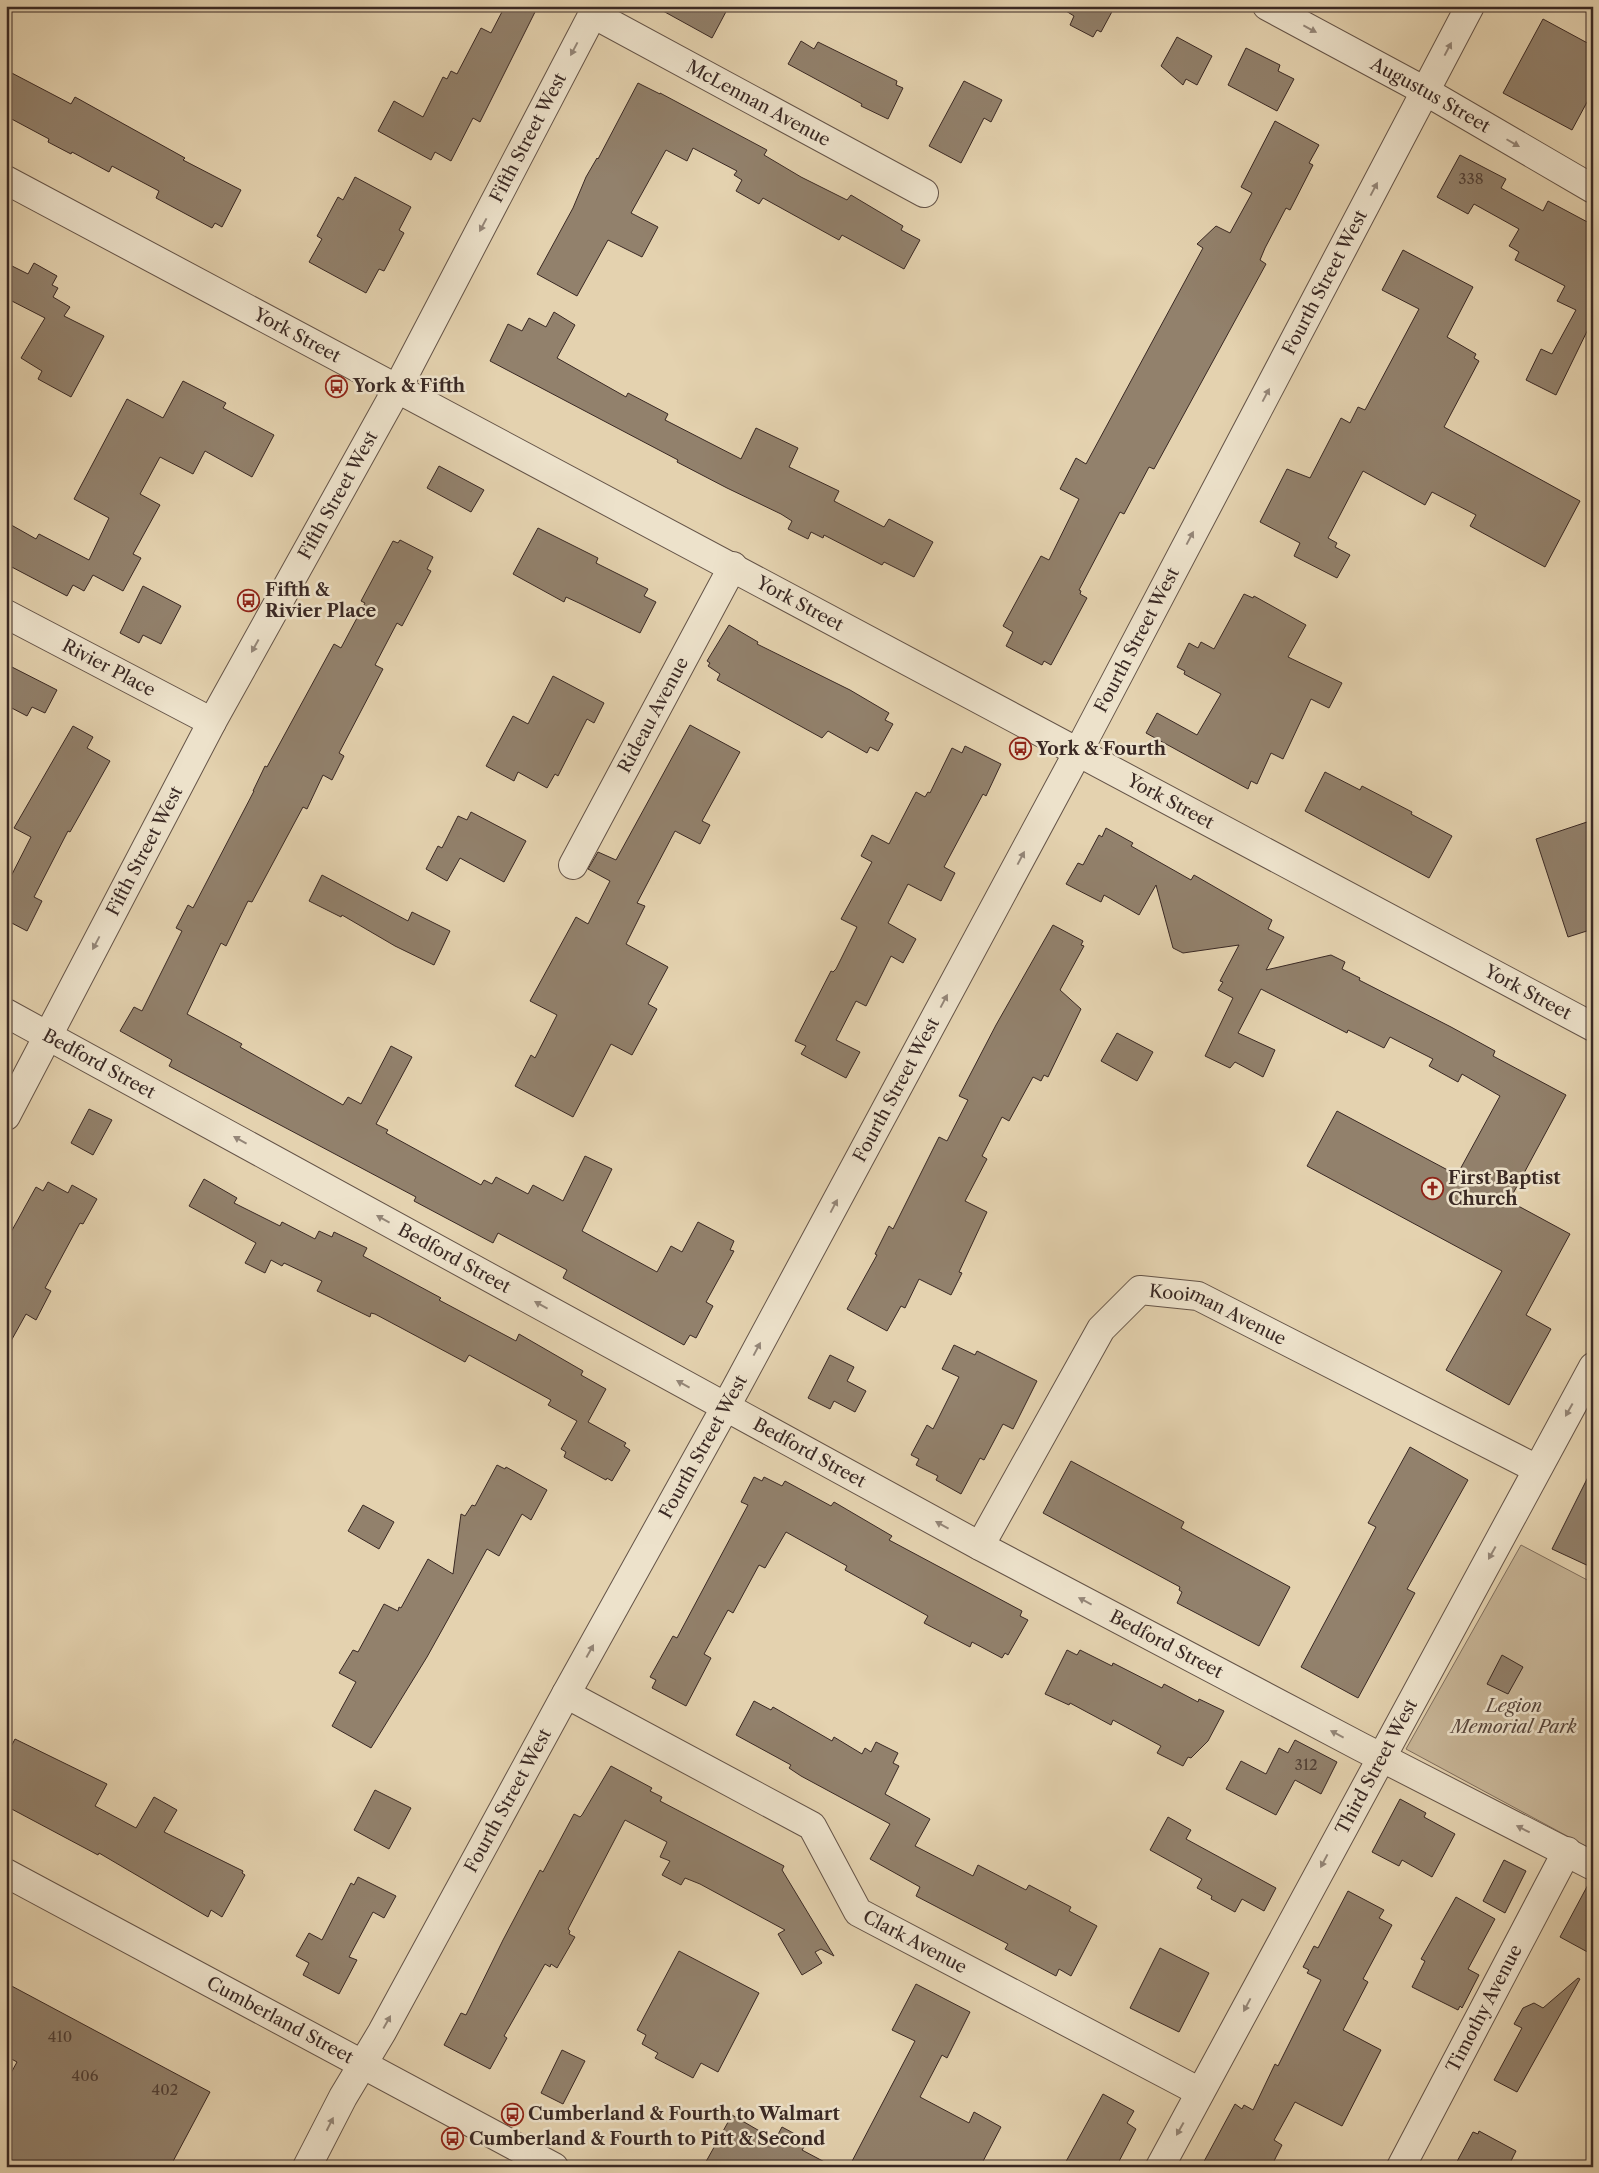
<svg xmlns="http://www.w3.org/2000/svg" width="1599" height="2173" viewBox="0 0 1599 2173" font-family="'Libre Caslon Text',serif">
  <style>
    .green { fill: #c7b597; stroke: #806f5e }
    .building { fill: #92816c; stroke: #3a2924 }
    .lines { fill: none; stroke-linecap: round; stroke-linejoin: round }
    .minor-casing { stroke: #645347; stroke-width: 30 }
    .minor { stroke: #ede2cb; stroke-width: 28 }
    .oneway { fill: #948678 }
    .labels { text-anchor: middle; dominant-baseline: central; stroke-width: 5; stroke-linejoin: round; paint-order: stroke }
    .number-label { font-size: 15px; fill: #503f36 }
    .street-label { font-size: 18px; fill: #3a2924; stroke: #ede2cb }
    .poi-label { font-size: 18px; font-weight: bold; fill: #3a2924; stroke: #ede2cb; text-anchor: start }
    .park-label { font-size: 18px; font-style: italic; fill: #56453b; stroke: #ede2cb }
  </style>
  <rect width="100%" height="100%" fill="#e4d2af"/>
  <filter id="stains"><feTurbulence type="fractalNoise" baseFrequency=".004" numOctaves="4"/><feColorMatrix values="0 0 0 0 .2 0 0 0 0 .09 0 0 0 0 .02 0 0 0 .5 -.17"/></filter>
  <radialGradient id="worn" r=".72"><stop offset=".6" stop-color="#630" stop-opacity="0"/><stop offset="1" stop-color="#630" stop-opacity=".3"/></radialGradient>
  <!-- green -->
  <path class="green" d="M1521,1545L1593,1583V1850L1406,1749Z"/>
  <!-- building -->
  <path class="building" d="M505,6H538L480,122L473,118L451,161L435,152L431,160L378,131L394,101L423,117L443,77L447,79L451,71L457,74L481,28L491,33Z
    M654,6H729L712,38Z
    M1058,6H1115L1101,32L1097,30L1093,37L1070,25L1074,16Z
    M1543,19L1593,46V91L1572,130L1503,93Z
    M1177,37L1212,56L1197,85L1186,79L1183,85L1161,66Z
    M801,41L814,49L818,42L897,81L896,85L903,88L888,119L861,106L862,104L788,64Z
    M1246,48L1280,65L1278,71L1294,79L1277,111L1228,85Z
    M6,70L71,104L75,97L185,158L183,160L241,190L222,227L215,223L212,228L156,198L159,191L112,166L109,172L72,152L71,154L48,142L49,139L6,116Z
    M964,81L1002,100L991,122L984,118L961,163L929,146Z
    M638,83L660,94V93L767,150L764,155L801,177L847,200L851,195L903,226L901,230L920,240L904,269L842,235L839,240L763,198L759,204L736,191L742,180L734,175L737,171L693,148L687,161L666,150L631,213L658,227L642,257L608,240L577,296L537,274L573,208L586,177L597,158L598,159Z
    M1275,121L1319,145L1309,163L1313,165L1290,210L1286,208L1265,248L1260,260L1266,264L1154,469L1149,467L1124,514L1120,512L1079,590L1081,591L1080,594L1087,598L1051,665L1044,661L1042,665L1006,646L1013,632L1003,626L1041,556L1049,560L1079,499L1060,489L1076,458L1086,464L1203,248L1197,244L1216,226L1230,233L1252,193L1241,187Z
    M1460,155L1506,179L1501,188L1543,211L1548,201L1593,225V319L1556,395L1526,380L1541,349L1552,354L1576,310L1557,301L1565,286L1515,260L1519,252L1509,246L1519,229L1474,204L1468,214L1437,197Z
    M355,177L411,207L399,230L404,233L384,271L379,269L366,293L309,262L322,239L317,236L338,197L343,200Z
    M1403,250L1473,287L1447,337L1476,354L1474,358L1479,361L1444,427L1580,501L1545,567L1470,526L1476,515L1432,492L1425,505L1363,471L1328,538L1337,543L1335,547L1350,555L1337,578L1294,556L1300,543L1260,522L1287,469L1310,478L1341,418L1350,423L1358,407L1365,410L1419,309L1382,290Z
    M6,263L28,274L34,263L57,276L52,285L58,288L53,297L70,307L64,316L104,336L71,397L38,379L42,371L21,358L45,318L6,298Z
    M554,312L575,325L557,358L626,397L628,393L668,414L665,420L741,459L756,428L798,448L789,467L839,491L834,501L884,527L889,519L933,542L914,577L884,562L882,565L824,535L823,538L811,532L808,539L788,529L792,521L781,514L727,488L677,462L678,460L490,361L508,324L522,331L529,318L546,327Z
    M183,381L226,403L223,408L274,435L252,477L205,451L193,474L160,457L140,494L160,505L133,554L141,558L123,591L93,575L84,591L73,585L67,596L6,564V522L36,539L39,534L89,560L109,518L74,499L127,399L163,418Z
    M439,466L484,490L471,512L427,488Z
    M538,528L598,558L596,563L648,589L644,596L656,602L640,633L579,603L566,597L564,602L513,574Z
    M400,540L433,557L427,569L431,571L402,626L397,623L375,665L383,669L339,753L344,756L332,780L323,775L307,809L303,807L252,902L248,901L226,946L221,943L187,1014L242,1044L240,1047L343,1105L348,1097L361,1104L391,1046L412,1057L376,1124L388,1130L386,1133L481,1185L484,1180L492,1184L496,1177L528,1194L533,1185L563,1201L585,1156L612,1169L582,1231L657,1272L671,1246L682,1252L698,1222L734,1241L730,1250L734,1251L706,1302L713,1306L696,1338L690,1335L684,1345L563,1278L567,1270L498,1233L493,1243L414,1201L416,1197L169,1066L172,1060L120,1031L134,1007L142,1011L182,931L176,928L188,905L193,908L254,791H253L265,766L267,767L334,644L341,648L365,603L361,601L393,541L398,543Z
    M143,586L181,606L161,644L143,635L139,643L120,633Z
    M1244,594L1253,598L1254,596L1306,625L1288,657L1342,683L1329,708L1311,699L1283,759L1271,753L1257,784L1251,781L1248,789L1146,733L1157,713L1197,735L1221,694L1184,674L1185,671L1177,667L1189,643L1198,648L1201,642L1214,649Z
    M729,625L758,642L757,644L850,690L889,713L885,720L893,724L878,751L870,747L867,753L828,731L822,738L717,680L720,674L708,666L710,663L707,661Z
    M6,664L57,690L45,713L32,707L27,716L6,705Z
    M553,676L604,703L594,723L587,719L558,776L555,774L547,788L518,772L514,781L486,766L513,716L528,724Z
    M690,725L740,752L702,821L710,825L700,844L675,831L637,903L645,906L626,944L668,967L648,1004L657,1009L632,1055L611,1044L573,1117L515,1086L531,1055L535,1058L557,1015L530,1001L576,917L588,924L610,881L588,869L598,852L616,860Z
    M73,726L93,737L87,748L110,761L70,832L68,831L34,897L42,901L27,931L6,920V886L31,837L14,828Z
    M965,746L1001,764L986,796L983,794L944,867L955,873L941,901L908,884L888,923L916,939L903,963L891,956L866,1006L856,1001L836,1040L860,1052L846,1078L801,1054L806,1046L795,1041L831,971L833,972L836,969L857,927L841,919L872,862L861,856L872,835L889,844L916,792L925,797L928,792L930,793L952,748L962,753Z
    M1325,772L1360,790L1362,786L1412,812L1411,814L1452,836L1429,878L1305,811Z
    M471,812L526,841L504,882L460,858L447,881L426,869L438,846L442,848L458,816L467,820Z
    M1593,820V929L1568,937L1536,839Z
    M1106,828L1133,843L1131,846L1191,880L1194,875L1272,920L1268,929L1284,937L1266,970L1331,955L1345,962L1342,969L1360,978L1359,980L1451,1027L1495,1051L1493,1056L1566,1095L1509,1201L1570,1234L1526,1315L1551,1329L1509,1405L1446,1370L1502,1271L1307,1166L1337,1111L1457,1175L1500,1096L1462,1074L1458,1082L1429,1066L1433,1059L1390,1037L1384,1048L1348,1030L1347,1033L1261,989L1238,1033L1275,1050L1263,1077L1235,1062L1230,1068L1205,1056L1233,998L1218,990L1223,982L1220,981L1239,945L1183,953L1173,948L1156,885L1139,915L1104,895L1101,902L1066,884L1078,863L1083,865L1099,835L1102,837Z
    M322,875L408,921L412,912L450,931L434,965L395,946L342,915L341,917L309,901Z
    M1053,925L1083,941L1081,945L1084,946L1060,990L1081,1009L1048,1077L1044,1075L1041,1081L1033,1077L1009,1121L1002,1117L982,1156L987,1159L965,1201L987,1212L959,1272L962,1273L951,1295L919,1279L905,1308L901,1306L887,1331L847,1309L877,1255L875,1254L889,1226L893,1229L939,1137L947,1141L968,1100L959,1096L996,1025Z
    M1117,1033L1153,1052L1137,1081L1101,1061Z
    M89,1109L112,1120L93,1155L71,1143Z
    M204,1179L237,1198L234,1203L280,1226L282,1222L315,1239L319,1231L332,1237L334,1232L367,1248L363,1256L441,1298L439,1300L516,1341L519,1334L583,1371L581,1375L606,1389L588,1422L626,1443L624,1446L630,1450L612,1481L607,1478L606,1480L564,1457L566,1452L561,1449L577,1421L548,1405L551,1400L469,1355L465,1362L375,1314L371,1313L370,1317L317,1291L322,1281L284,1263L282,1266L271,1260L265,1273L245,1263L256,1243L189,1206Z
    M48,1182L68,1193L72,1185L97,1199L83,1224L80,1223L45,1288L51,1291L36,1320L26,1314L6,1350V1241L36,1187L43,1191Z
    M954,1345L975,1355L977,1351L1037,1381L1013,1429L1003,1424L984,1460L980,1458L961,1494L936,1480L938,1476L916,1465L919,1459L911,1455L927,1425L933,1429L959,1377L942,1369Z
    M830,1355L854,1367L847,1381L866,1391L855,1412L834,1401L830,1409L808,1398Z
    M1410,1447L1468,1480L1407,1589L1415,1593L1358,1698L1301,1667L1376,1527L1368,1523Z
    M1071,1461L1184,1522L1181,1528L1290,1587L1259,1646L1177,1603L1182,1592L1179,1590L1180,1587L1043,1513Z
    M497,1465L505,1469L506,1467L547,1490L531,1520L522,1514L499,1556L487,1549L427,1657L371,1748L332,1726L356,1682L339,1673L353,1650L358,1652L384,1604L398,1611L399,1607L401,1608L428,1559L453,1574L461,1514L465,1516L472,1505L475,1506Z
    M1593,1467V1568L1552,1549Z
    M754,1477L762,1481L764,1477L782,1486L785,1481L831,1506L834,1502L892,1536L889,1540L1022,1611L1020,1616L1028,1620L1008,1655L1005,1653L1002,1658L972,1642L970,1647L924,1623L928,1616L845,1570L847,1566L786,1532L765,1568L759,1565L733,1613L728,1610L704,1654L711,1658L686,1706L652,1688L656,1680L650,1677L673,1636L677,1638L748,1505L741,1502Z
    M363,1505L394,1522L379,1549L348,1531Z
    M1067,1650L1077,1655L1080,1650L1112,1666L1113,1663L1162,1688L1164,1684L1198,1702L1199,1699L1224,1711L1208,1741L1191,1758L1188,1757L1183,1766L1157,1753L1161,1746L1113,1720L1111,1725L1070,1703L1069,1705L1045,1694Z
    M1502,1655L1523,1667L1508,1694L1487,1684Z
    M754,1701L771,1710L773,1707L832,1741L834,1737L862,1754L865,1748L871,1752L876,1742L898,1753L893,1763L899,1766L885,1794L930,1819L915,1846L973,1876L978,1865L1026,1890L1029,1885L1071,1907L1069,1911L1097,1926L1071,1976L1059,1969L1056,1976L1005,1949L1008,1944L916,1896L920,1887L870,1859L890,1824L801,1776L789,1768L791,1765L736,1735Z
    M15,1739L107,1784L95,1806L136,1828L154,1797L177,1810L164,1832L243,1871L242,1873L245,1875L222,1917L211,1910L208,1917L99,1853L98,1855L6,1806V1756Z
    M1295,1740L1337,1762L1321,1794L1295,1780L1276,1815L1226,1789L1241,1761L1266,1774L1279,1748L1288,1753Z
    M611,1766L652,1788L650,1791L662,1797L660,1801L784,1866L782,1870L834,1956L821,1949L815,1952L822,1963L802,1975L778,1934L785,1930L700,1884L685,1878L681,1885L662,1875L670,1861L660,1857L667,1842L625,1820L568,1929L570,1931L569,1934L575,1937L557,1968L551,1964L550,1967L545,1964L504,2036L507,2038L490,2069L444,2045L461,2013L466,2015L503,1940L540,1870L543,1872L574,1814L580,1817L582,1815Z
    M375,1790L411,1808L389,1849L354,1830Z
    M1400,1799L1426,1813L1424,1817L1455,1834L1432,1877L1402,1860L1399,1866L1372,1852Z
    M1168,1817L1191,1830L1186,1839L1276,1888L1264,1911L1242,1899L1235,1912L1211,1899L1212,1896L1197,1888L1202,1879L1150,1850Z
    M1504,1860L1526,1871L1505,1913L1483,1901Z
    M358,1877L396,1896L384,1918L373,1912L349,1957L357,1960L339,1994L303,1975L309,1963L296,1956L309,1933L322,1940L351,1883L354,1885Z
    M1590,1881H1593V1955L1560,1937Z
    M1348,1891L1384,1910L1379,1918L1392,1925L1363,1979L1368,1982L1343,2030L1381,2050L1342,2126L1295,2102L1274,2140L1282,2145L1271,2167H1201L1235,2104L1242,2109L1244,2105L1253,2110L1275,2064L1278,2066L1321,1980L1307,1973L1309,1970L1303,1967L1314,1946L1318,1948Z
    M1456,1897L1495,1919L1468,1969L1479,1975L1462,2008L1460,2006L1458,2010L1412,1987L1425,1961L1421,1959Z
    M1160,1948L1209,1973L1179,2032L1130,2008Z
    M679,1951L759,1993L718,2072L701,2063L693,2078L655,2058L658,2053L642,2044L646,2035L637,2030Z
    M1578,1978L1580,1979L1517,2092L1494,2080L1522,2028L1514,2024L1523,2008L1534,2003L1543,2008Z
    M6,1983L210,2092L170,2167H6V2082L17,2062L6,2056Z
    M916,1984L970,2012L947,2058L942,2055L920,2097L969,2123L974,2112L1001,2127L980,2167H849L915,2041L892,2030Z
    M562,2050L585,2061L563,2104L541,2093Z
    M1103,2094L1134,2111L1127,2123L1136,2129L1116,2167H1063Z
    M732,2115L775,2140L782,2127L808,2141L802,2150L834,2167H703Z
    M1479,2131L1516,2151L1508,2167H1454L1473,2132L1478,2134Z"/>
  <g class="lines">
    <defs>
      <g id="minor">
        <path id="s1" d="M1267,6L1425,91L1593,189"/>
        <path id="s2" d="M593,14L924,193"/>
        <path id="s3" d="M6,180L1593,1027"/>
        <path id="s4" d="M6,614L212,722"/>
        <path id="s5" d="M573,865L733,566"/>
        <path id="s6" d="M6,1013L980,1546L1361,1747L1593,1866"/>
        <path id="s7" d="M6,1116L212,722L397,389L597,6"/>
        <path id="s8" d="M980,1546L1101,1329L1140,1290L1198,1296L1537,1469"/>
        <path id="s9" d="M566,1694L812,1826L858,1912L1200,2092"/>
        <path id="s10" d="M6,1873L554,2167"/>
        <path id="s11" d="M307,2167L343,2097L382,2032L566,1694L736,1388L1078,752L1470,6"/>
        <path id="s12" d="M1160,2167L1593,1367"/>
        <path id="s13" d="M1401,2167L1567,1851"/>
      </g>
    </defs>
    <!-- minor casing -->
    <use href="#minor" class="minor-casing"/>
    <!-- minor -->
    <use href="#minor" class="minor"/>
  </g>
  <!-- one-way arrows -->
  <defs><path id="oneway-solid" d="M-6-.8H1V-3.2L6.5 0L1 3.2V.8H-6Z" transform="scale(1.25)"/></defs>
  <g class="oneway">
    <use href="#oneway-solid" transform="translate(1310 29) rotate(28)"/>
    <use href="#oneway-solid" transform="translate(574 49) rotate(118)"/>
    <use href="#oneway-solid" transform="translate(1448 49) rotate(-62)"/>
    <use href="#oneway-solid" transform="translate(1513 143) rotate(30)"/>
    <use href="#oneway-solid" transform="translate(1374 189) rotate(-62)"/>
    <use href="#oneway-solid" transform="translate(483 225) rotate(118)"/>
    <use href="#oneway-solid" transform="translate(1266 395) rotate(-62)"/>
    <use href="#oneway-solid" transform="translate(1190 538) rotate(-62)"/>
    <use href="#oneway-solid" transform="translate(255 646) rotate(119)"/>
    <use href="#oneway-solid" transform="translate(1021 858) rotate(-62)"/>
    <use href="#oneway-solid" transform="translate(96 943) rotate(118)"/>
    <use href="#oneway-solid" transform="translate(944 1001) rotate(-62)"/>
    <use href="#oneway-solid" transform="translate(240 1140) rotate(-151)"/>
    <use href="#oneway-solid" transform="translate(834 1206) rotate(-62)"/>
    <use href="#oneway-solid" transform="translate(383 1219) rotate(-151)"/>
    <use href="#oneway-solid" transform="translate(541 1305) rotate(-151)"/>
    <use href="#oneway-solid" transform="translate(757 1349) rotate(-62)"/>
    <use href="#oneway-solid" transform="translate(683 1384) rotate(-151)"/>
    <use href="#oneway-solid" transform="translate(1569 1410) rotate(119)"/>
    <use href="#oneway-solid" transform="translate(942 1525) rotate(-151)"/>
    <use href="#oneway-solid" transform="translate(1492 1553) rotate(119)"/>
    <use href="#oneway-solid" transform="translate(1085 1601) rotate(-152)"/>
    <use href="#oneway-solid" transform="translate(590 1651) rotate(-61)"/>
    <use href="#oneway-solid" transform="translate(1337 1734) rotate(-152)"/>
    <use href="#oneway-solid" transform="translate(1523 1829) rotate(-153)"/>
    <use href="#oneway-solid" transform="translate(1324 1861) rotate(118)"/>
    <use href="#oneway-solid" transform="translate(1247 2005) rotate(118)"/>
    <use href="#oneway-solid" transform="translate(387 2022) rotate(-61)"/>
    <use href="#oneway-solid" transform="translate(330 2124) rotate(-63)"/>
    <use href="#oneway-solid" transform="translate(1180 2129) rotate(119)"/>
  </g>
  <!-- icons -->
  <defs>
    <symbol id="bus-ring" viewBox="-11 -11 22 22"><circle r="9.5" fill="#ede2cb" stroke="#8f2418" stroke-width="1.5"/><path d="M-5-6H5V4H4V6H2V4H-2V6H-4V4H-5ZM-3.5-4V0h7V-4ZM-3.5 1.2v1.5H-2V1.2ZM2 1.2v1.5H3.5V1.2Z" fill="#8f2418"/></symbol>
    <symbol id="church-ring" viewBox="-11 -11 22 22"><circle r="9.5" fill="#ede2cb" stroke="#8f2418" stroke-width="1.5"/><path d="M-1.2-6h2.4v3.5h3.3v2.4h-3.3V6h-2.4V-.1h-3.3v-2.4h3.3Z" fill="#8f2418"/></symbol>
  </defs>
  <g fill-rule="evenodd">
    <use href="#bus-ring" x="324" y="374" width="25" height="25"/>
    <use href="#bus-ring" x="236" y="588" width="25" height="25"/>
    <use href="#bus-ring" x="1008" y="736" width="25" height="25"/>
    <use href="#church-ring" x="1420" y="1176" width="25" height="25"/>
    <use href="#bus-ring" x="500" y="2102" width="25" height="25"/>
    <use href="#bus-ring" x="440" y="2126" width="25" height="25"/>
  </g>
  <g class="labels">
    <!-- number labels -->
    <g class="number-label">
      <text x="1471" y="178">338</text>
      <text x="1306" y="1764">312</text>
      <text x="60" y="2036">410</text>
      <text x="85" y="2075">406</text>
      <text x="165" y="2089">402</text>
    </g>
    <!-- street labels -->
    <g class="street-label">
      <text stroke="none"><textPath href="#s1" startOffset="186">Augustus Street</textPath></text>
      <text stroke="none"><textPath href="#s2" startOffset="188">McLennan Avenue</textPath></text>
      <text stroke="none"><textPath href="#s7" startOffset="1109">Fifth Street West</textPath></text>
      <text stroke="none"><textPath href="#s11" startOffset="2142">Fourth Street West</textPath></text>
      <text stroke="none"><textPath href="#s3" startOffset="330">York Street</textPath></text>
      <text stroke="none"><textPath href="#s7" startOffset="704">Fifth Street West</textPath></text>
      <text stroke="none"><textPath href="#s3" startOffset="900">York Street</textPath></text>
      <text stroke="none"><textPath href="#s11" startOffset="1738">Fourth Street West</textPath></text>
      <text stroke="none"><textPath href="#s4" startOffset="116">Rivier Place</textPath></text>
      <text stroke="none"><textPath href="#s5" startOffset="170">Rideau Avenue</textPath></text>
      <text stroke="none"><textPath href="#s3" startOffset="1320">York Street</textPath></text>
      <text stroke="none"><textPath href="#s7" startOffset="299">Fifth Street West</textPath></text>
      <text stroke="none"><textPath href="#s3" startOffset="1725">York Street</textPath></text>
      <text stroke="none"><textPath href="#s6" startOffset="106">Bedford Street</textPath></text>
      <text stroke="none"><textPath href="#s11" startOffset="1228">Fourth Street West</textPath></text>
      <text stroke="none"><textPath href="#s6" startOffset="511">Bedford Street</textPath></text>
      <text stroke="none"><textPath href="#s8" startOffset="386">Kooiman Avenue</textPath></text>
      <text stroke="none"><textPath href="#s11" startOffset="822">Fourth Street West</textPath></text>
      <text stroke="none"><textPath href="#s6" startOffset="916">Bedford Street</textPath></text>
      <text stroke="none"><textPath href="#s6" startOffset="1321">Bedford Street</textPath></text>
      <text stroke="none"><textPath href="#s12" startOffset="455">Third Street West</textPath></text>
      <text stroke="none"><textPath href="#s11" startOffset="418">Fourth Street West</textPath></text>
      <text stroke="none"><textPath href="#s9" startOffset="441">Clark Avenue</textPath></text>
      <text stroke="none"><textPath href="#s13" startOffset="179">Timothy Avenue</textPath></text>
      <text stroke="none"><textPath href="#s10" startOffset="311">Cumberland Street</textPath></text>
    </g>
    <!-- poi labels -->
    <g class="poi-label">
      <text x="353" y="386">York &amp; Fifth</text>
      <text x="265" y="590">Fifth &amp;<tspan x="265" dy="21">Rivier Place</tspan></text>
      <text x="1036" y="749">York &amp; Fourth</text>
      <text x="1448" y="1178">First Baptist<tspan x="1448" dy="21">Church</tspan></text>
      <text x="528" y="2114">Cumberland &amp; Fourth to Walmart</text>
      <text x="469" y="2139">Cumberland &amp; Fourth to Pitt &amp; Second</text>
    </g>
    <!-- park labels -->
    <g class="park-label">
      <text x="1514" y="1706">Legion<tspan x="1514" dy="21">Memorial Park</tspan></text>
    </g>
  </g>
  <!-- margin -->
  <rect width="1599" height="2173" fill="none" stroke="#e4d2af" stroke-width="25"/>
  <rect x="8" y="8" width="1584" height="2158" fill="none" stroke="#3a2924" stroke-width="2.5"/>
  <rect x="12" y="12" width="1574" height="2148" fill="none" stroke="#3a2924"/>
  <rect width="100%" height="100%" filter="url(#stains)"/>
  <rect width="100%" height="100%" fill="url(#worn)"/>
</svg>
